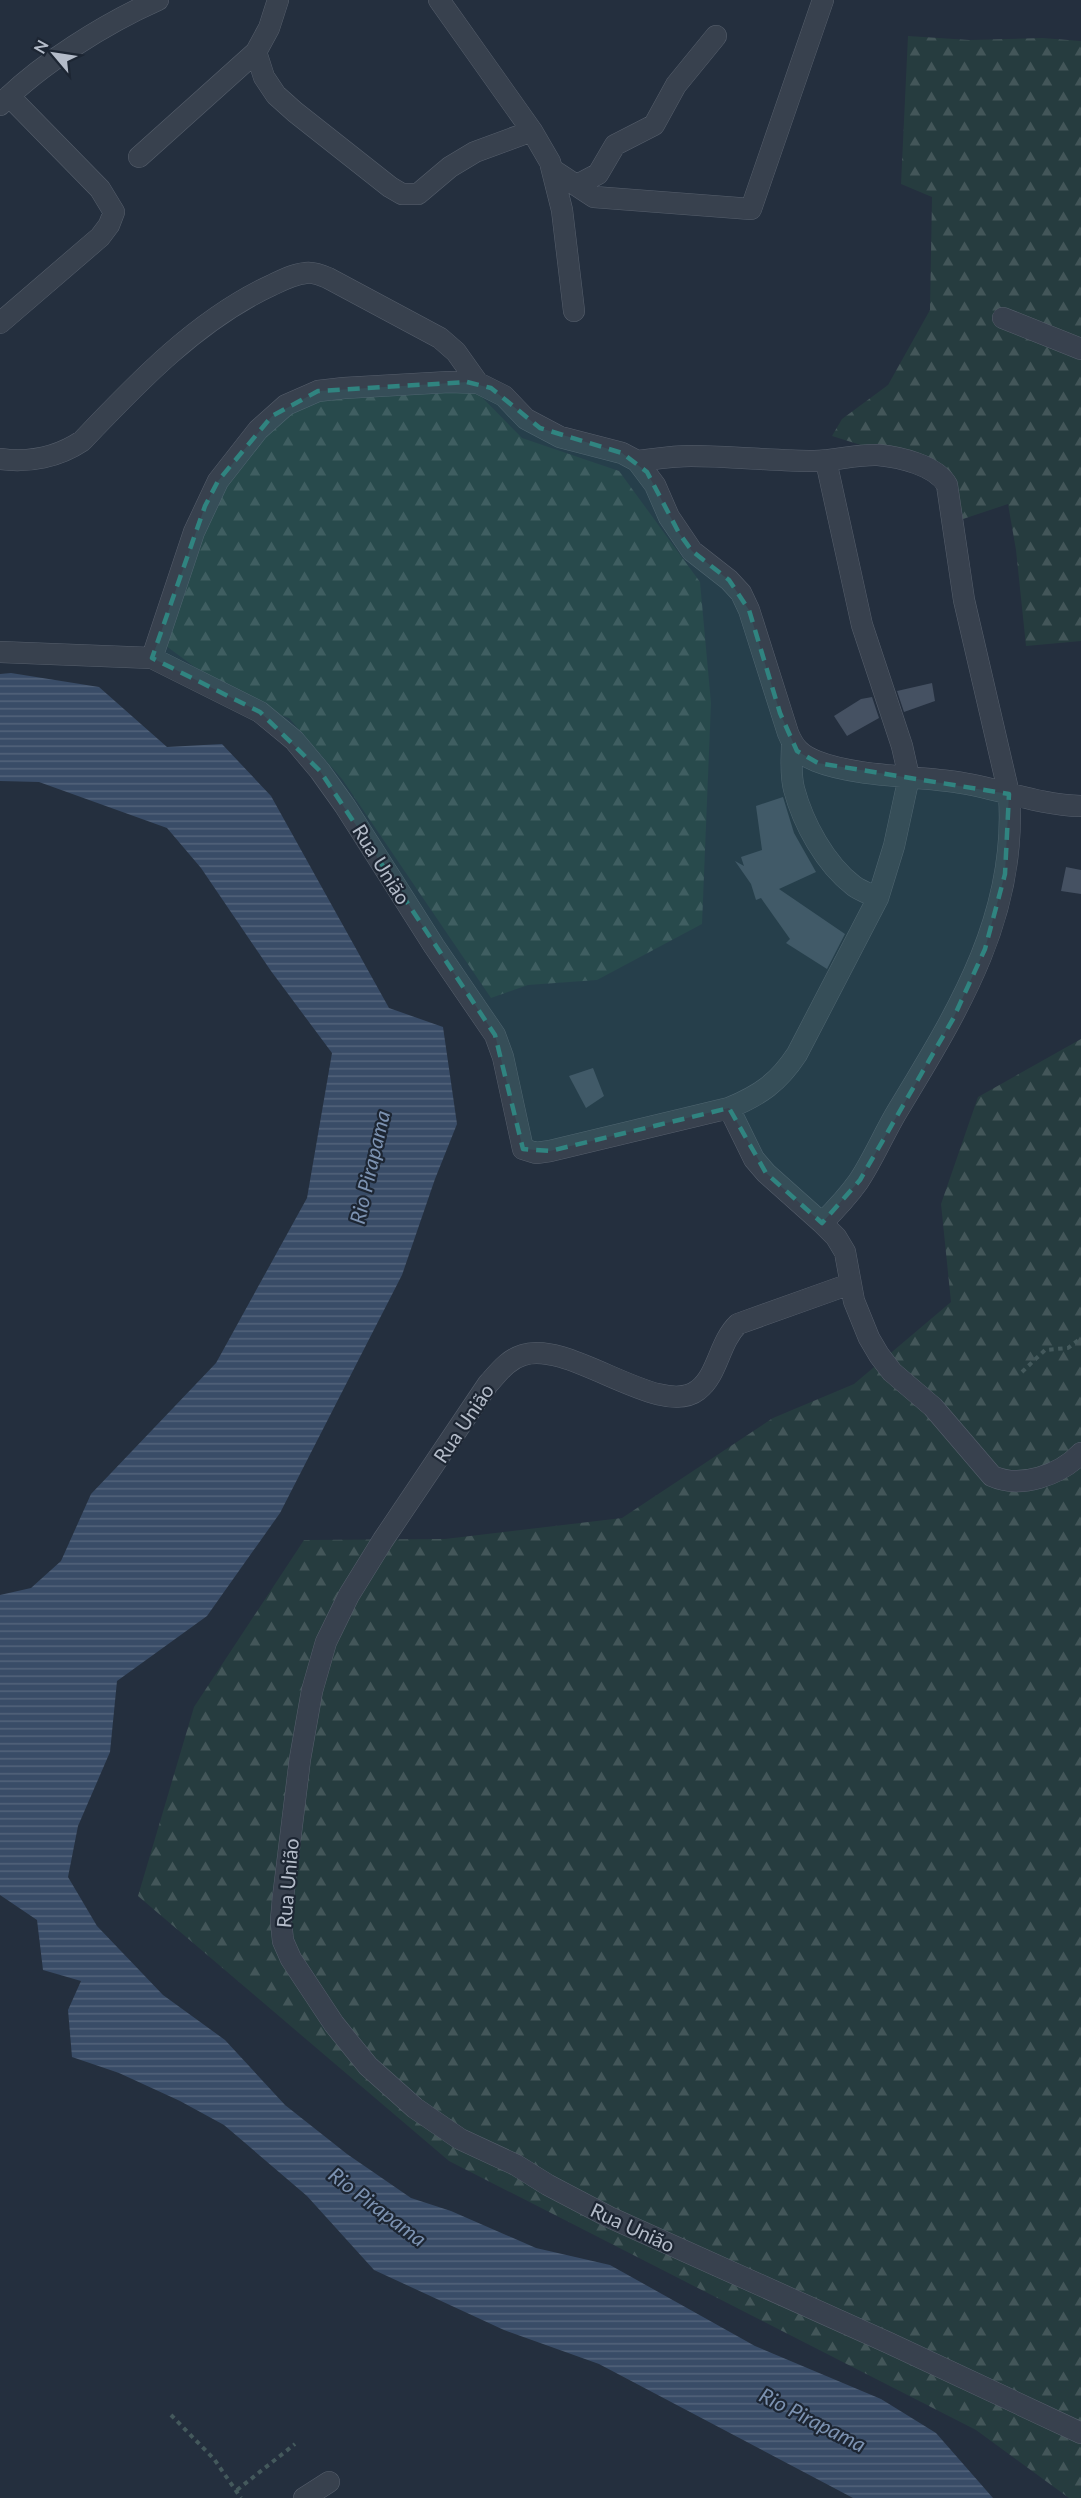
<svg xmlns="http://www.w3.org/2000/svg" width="1081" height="2498" viewBox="0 0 1081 2498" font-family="Lato,sans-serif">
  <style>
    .forest { fill: url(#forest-firs) }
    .water { fill: url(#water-rules) }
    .building { fill: #455162 }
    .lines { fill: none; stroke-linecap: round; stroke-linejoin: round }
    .minor-casing { stroke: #565f6c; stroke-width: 22 }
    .path { stroke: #44595c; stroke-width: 4; stroke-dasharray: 4.5 4.5; stroke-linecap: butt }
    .minor { stroke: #38414e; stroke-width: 21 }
    .marked { fill: #308480; fill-opacity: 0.2; stroke: #308480; stroke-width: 4.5; stroke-dasharray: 12 8; stroke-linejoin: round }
    .labels { text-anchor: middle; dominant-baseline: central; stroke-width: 4.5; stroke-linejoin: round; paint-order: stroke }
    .street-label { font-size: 20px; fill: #b4bcc9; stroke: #1d2633 }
    .water-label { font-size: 21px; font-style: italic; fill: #7c92b1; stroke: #1d2633 }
  </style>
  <defs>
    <pattern id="forest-firs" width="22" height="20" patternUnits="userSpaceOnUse" patternTransform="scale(1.5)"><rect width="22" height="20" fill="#263c3f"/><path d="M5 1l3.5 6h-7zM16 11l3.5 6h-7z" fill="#435659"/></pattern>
    <pattern id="water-rules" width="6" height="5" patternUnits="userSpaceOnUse" patternTransform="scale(1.5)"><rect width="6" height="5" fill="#394c67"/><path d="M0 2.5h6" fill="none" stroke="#53647b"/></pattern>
  </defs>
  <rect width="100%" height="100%" fill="#242f3e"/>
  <!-- forest -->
  <path class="forest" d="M908,36L969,40L1042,38L1081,41V641L1026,646L1016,550L1008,504L963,519L953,476L908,449L864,446L832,436L842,419L888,385L930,310L932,197L901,184Z
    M467,382L522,438L619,471L700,582L711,703L702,924L597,980L528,985L491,998L342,779L289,718L242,702L158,640L226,471L286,405Z
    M1081,1039V2498H1069L976,2430L449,2161L138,1896L194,1707L304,1540L445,1539L622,1518L773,1418L854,1384L951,1302L941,1204L978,1097Z"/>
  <!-- water -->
  <path class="water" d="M11,673L99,687L167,747L222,744L271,796L389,1008L443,1027L457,1124L435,1179L402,1275L280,1513L207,1616L117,1681L110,1752L78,1826L68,1877L97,1926L163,1995L225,2040L285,2105L347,2154L411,2198L451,2211L536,2248L610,2265L755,2346L881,2399L936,2433L993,2498H853L599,2364L504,2330L374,2270L307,2196L224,2125L180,2101L119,2073L72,2057L68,2010L81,1981L43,1970L37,1920L0,1895V1595L31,1588L61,1561L91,1494L216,1363L307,1198L332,1053L271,971L201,868L167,828L39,782L0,781V674Z"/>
  <!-- building -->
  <path class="building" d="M932,683L935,701L904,712L897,691Z
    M872,697L879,718L847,736L834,716L861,699Z
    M783,797L794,833L816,872L779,889L845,934L827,969L786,943L790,939L761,898L756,900L751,884L735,861L744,866L741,857L762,850L756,806Z
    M1066,867L1081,870V894L1061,891Z
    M593,1068L604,1096L586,1108L569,1076Z"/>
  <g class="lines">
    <defs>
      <path id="minor" d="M439,0L532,131L550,162L562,210L574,311
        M256,52L264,77L276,95L295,112L390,187L402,194H418L450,167L475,152L532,131
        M0,105C40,64 106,23 158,0
        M139,157L256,52L269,28L278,0
        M553,170L594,197L751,209L823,0
        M577,185L598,174L615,145L654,125L676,85L716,36
        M1003,318L1081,349
        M0,323L100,237L109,225L114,212L100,189L9,96
        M0,459C29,463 58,457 82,441C137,383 198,319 272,285C282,280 294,274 306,273C313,272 321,275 328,278L440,338L456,352L478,383
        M637,461C655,459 673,456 691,456C732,456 773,461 814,461C836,461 856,454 878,455C899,457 936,465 947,485L964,600L1009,794C1018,915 958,1011 898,1110C884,1133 873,1160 858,1182C848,1196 835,1210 822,1223
        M0,652L152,658L260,712L294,740L320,771L345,806L434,946L495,1035L503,1057L523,1149L536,1153L550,1151L729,1108C760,1095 778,1083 797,1054L878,898L894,846L909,777L902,746L862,625L826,461
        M152,658L194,532L218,481L258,430L286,405L318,391L344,388L449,382L478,383L504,396L526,419L560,437L622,453L637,461L655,485L669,517L692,551L729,580L741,593L749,610L788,733C794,748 801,755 816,761C853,776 914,776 956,782C998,788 1038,805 1081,806
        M792,743C792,758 790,774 794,789C803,823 825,864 854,886C861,891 870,894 878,898
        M729,1108L754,1159L766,1173L822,1223L836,1237L845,1252L854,1301L869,1338L879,1355L892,1372L933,1407L992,1476C1021,1489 1060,1475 1081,1453
        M850,1284L738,1324C719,1342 718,1375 698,1390C660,1420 569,1339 523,1355C507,1360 499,1372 488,1384L383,1540L349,1595L326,1642L312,1691L300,1759L283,1898L281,1921L283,1941L291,1959L334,2024L368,2066L415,2108L460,2139L516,2165L548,2185L609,2217L889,2343L1081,2433
        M304,2498L329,2482"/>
    </defs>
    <!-- minor casing -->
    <use href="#minor" class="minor-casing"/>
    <!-- path -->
    <path class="path" d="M1022,1372L1045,1350L1068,1348L1081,1338
      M171,2415L214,2459L241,2498
      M237,2490L295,2444"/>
    <!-- minor -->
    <use href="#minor" class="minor"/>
  </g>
  <!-- marked area -->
  <path class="marked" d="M467,382L491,388L540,428L622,453L647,472L679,533L692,551L729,580L749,610L780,713L797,751L818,763L1009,794L1005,874L985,949L953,1019L860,1180L822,1223L766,1173L729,1108L550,1151L523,1149L495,1035L320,771L260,712L152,658L205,506L218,481L272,416L318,391Z"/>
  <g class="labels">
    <!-- street labels -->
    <g class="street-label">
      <text transform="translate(382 864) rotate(58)">Rua União</text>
      <text transform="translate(463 1423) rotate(-56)">Rua União</text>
      <text transform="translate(287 1883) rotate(-85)">Rua União</text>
      <text transform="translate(633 2227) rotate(25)">Rua União</text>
    </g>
    <!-- water labels -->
    <g class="water-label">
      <text transform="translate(369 1167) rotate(-77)">Rio Pirapama</text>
      <text transform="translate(378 2206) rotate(37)">Rio Pirapama</text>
      <text transform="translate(813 2419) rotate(27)">Rio Pirapama</text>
    </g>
  </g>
  <!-- north arrow -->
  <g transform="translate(54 54) rotate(299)" stroke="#1d2633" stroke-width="4.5" paint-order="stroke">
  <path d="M0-4.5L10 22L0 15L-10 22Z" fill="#b4bcc9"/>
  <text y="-9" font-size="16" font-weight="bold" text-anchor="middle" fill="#b4bcc9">N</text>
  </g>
</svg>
